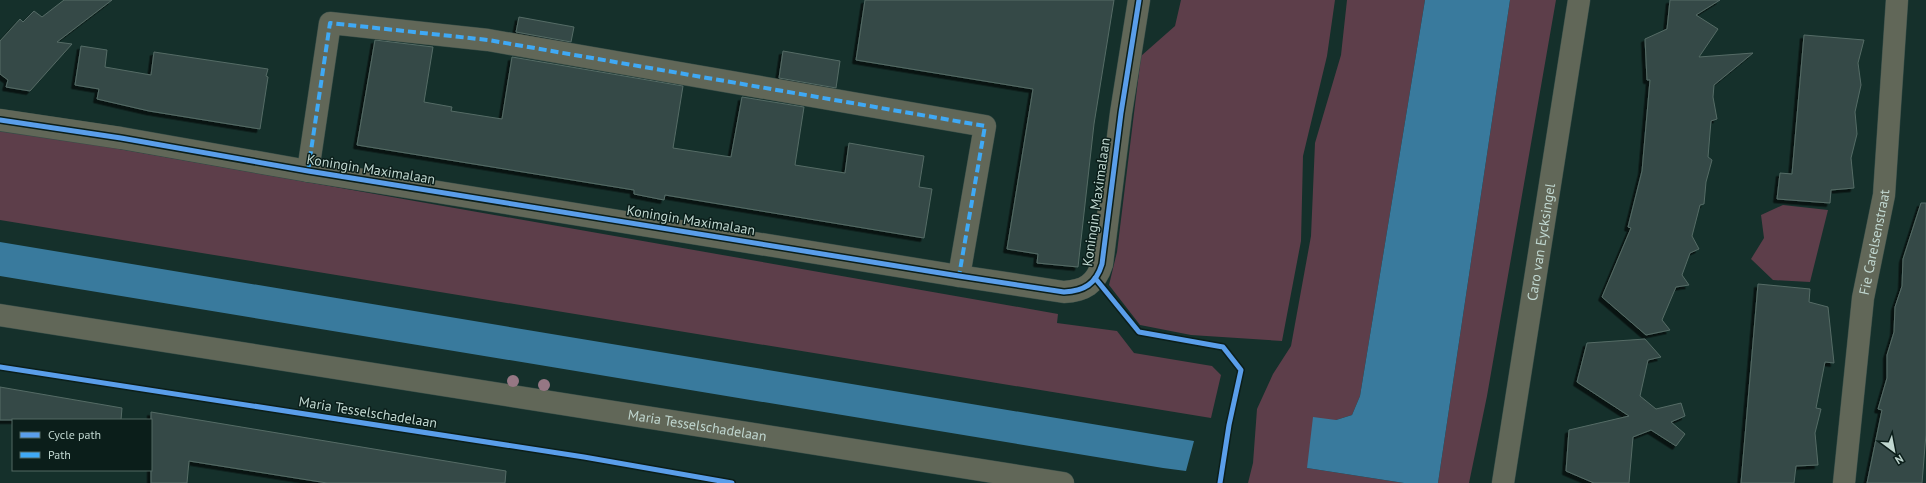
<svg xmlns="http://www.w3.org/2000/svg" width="1926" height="483" viewBox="0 0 1926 483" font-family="'PT Sans',sans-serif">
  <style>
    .green { fill: #5d3e4a }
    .water { fill: #397a9d }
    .building { fill: #354a46; stroke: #556b66; filter: url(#shadow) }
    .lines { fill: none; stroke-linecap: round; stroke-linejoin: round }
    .minor-casing { stroke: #364c47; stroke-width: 23 }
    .minor { stroke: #616758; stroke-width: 22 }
    .quiet { stroke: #3fa9f5; stroke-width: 4; stroke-dasharray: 8 4; stroke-linecap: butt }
    .cycleway-casing { stroke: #0b1e1a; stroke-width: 8 }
    .cycleway { stroke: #5a9eea; stroke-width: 5 }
    .tree { fill: #967784 }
    .labels { text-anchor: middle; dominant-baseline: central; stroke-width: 3; stroke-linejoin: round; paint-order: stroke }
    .street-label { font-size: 14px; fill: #c0d7d0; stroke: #0b1e1a }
  </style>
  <defs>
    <filter id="shadow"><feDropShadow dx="-3.5" dy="3.5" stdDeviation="0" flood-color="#0009"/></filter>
  </defs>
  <rect width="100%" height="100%" fill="#15302b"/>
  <!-- green -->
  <path class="green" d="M1181,0H1335L1327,56L1303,156L1301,241L1282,341L1191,335L1140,325L1109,285L1117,252L1141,56L1175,26Z
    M1347,0H1425L1360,396L1352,415L1336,420L1307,468L1404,483H1248L1253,463L1257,409L1273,374L1291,346L1311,236L1315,143L1341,55Z
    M1510,0H1556L1487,396L1469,483H1438Z
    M0,128L1058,314L1057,323L1117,331L1134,353L1212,366L1221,375L1211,418L0,220Z
    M1783,205L1828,210L1810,282L1773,280L1751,259L1764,238L1761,215Z"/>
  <!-- water -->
  <path class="water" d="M1425,0H1510L1438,483H1404L1307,468L1313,417L1336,420L1352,415L1360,396Z
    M0,242L1194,441L1186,471L1163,468L0,276Z"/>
  <!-- building -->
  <path class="building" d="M64,0H112L57,42L72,44L30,91L6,87L8,80L0,74V41L20,19L23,22L34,11L42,17Z
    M865,0H1114L1094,124L1078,267L1037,263L1038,254L1007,249L1033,89L856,60Z
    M1670,0H1720L1696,15L1718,29L1699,57L1753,53L1714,85L1713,97L1717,119L1711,121L1708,157L1712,160L1706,182L1704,204L1700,205L1692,236L1699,249L1690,253L1682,275L1689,285L1676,287L1662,320L1670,330L1646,335L1602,297L1631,228L1628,227L1642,171L1650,80H1647L1645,39L1667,29Z
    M519,17L574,27L571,42L516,32Z
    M1804,35L1864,40L1858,63L1861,85L1855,112L1857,134L1851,158L1854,188L1831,190L1830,203L1777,199L1780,173L1792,174Z
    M375,40L433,47L424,102L452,107L451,111L502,119L512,57L683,86L673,148L731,157L742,97L804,107L795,165L845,173L849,143L924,156L919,187L932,189L924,238L665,195L664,200L634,194V190L357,145Z
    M81,46L107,50L105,67L151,75L154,52L268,69L266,76L268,77L260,129L149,111L97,99L99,89L75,85Z
    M783,51L840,61L836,88L779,78Z
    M1921,203H1926V434L1922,483H1867L1882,410L1878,409L1887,378V355L1894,332L1895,307L1902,286L1903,259Z
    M1758,284L1810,289L1809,302L1828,307L1834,363L1825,362L1816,408L1821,409L1815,433L1818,465L1796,466L1794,483H1741Z
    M1645,339L1661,357L1648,360L1640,396L1656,409L1681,403L1685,416L1671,422L1685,434L1676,446L1651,430L1633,437L1629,483H1594L1566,471L1569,430L1629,416L1577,382L1587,343Z
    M0,387L122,408L121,420H0Z
    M151,412L506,471L505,483H327L189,461L187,483H151Z"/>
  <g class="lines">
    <defs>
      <g id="minor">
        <path d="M0,120L121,138L308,171L959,276L1064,292C1084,291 1096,284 1102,264L1121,113L1139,0"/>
        <path d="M308,171L330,23L488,40L985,126L959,276"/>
        <path id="s1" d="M0,315L1063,483"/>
        <path id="s2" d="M1503,483L1579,0"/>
        <path id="s3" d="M1844,483L1863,298L1884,195L1897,0"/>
      </g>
    </defs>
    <!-- minor casing -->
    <use href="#minor" class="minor-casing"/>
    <!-- minor -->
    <use href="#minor" class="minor"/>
    <!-- quiet -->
    <path class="quiet" d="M308,171L330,23L488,40L985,126L959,276"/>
    <defs>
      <path id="cycleway" d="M0,120L121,138L308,171L959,276L1064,292C1084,291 1096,284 1102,264L1121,113L1139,0
        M1095,278L1139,332L1223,347L1241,370L1229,425L1220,483
        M0,367L584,457L732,483"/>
    </defs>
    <!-- cycleway casing -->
    <use href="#cycleway" class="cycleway-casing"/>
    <!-- cycleway -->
    <use href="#cycleway" class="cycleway"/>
  </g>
  <!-- trees -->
  <g class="tree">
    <circle cx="513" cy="381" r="6"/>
    <circle cx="544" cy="385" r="6"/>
  </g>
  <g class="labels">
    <!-- street labels -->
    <g class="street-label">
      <text transform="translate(371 169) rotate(9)">Koningin Maximalaan</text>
      <text transform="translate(1096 202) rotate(-82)">Koningin Maximalaan</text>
      <text transform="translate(691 220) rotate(9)">Koningin Maximalaan</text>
      <text stroke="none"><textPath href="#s2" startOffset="244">Caro van Eycksingel</textPath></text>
      <text stroke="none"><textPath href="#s3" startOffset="243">Fie Carelsenstraat</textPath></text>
      <text transform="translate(368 412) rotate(9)">Maria Tesselschadelaan</text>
      <text stroke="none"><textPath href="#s1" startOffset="706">Maria Tesselschadelaan</textPath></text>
    </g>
  </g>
  <!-- legend -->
  <rect x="12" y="419" width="140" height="52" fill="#0b1e1a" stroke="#536863"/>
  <rect x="20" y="432" width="20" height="6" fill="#5a9eea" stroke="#536863"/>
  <text x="48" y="439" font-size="12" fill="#c0d7d0">Cycle path</text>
  <rect x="20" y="452" width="20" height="6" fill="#3fa9f5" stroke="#536863"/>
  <text x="48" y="459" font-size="12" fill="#c0d7d0">Path</text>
  <!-- north arrow -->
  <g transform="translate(1894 451) rotate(148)" stroke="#0b1e1a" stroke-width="3" paint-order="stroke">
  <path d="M0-3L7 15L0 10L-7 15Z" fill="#c0d7d0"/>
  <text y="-6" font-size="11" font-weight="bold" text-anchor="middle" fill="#c0d7d0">N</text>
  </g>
</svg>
